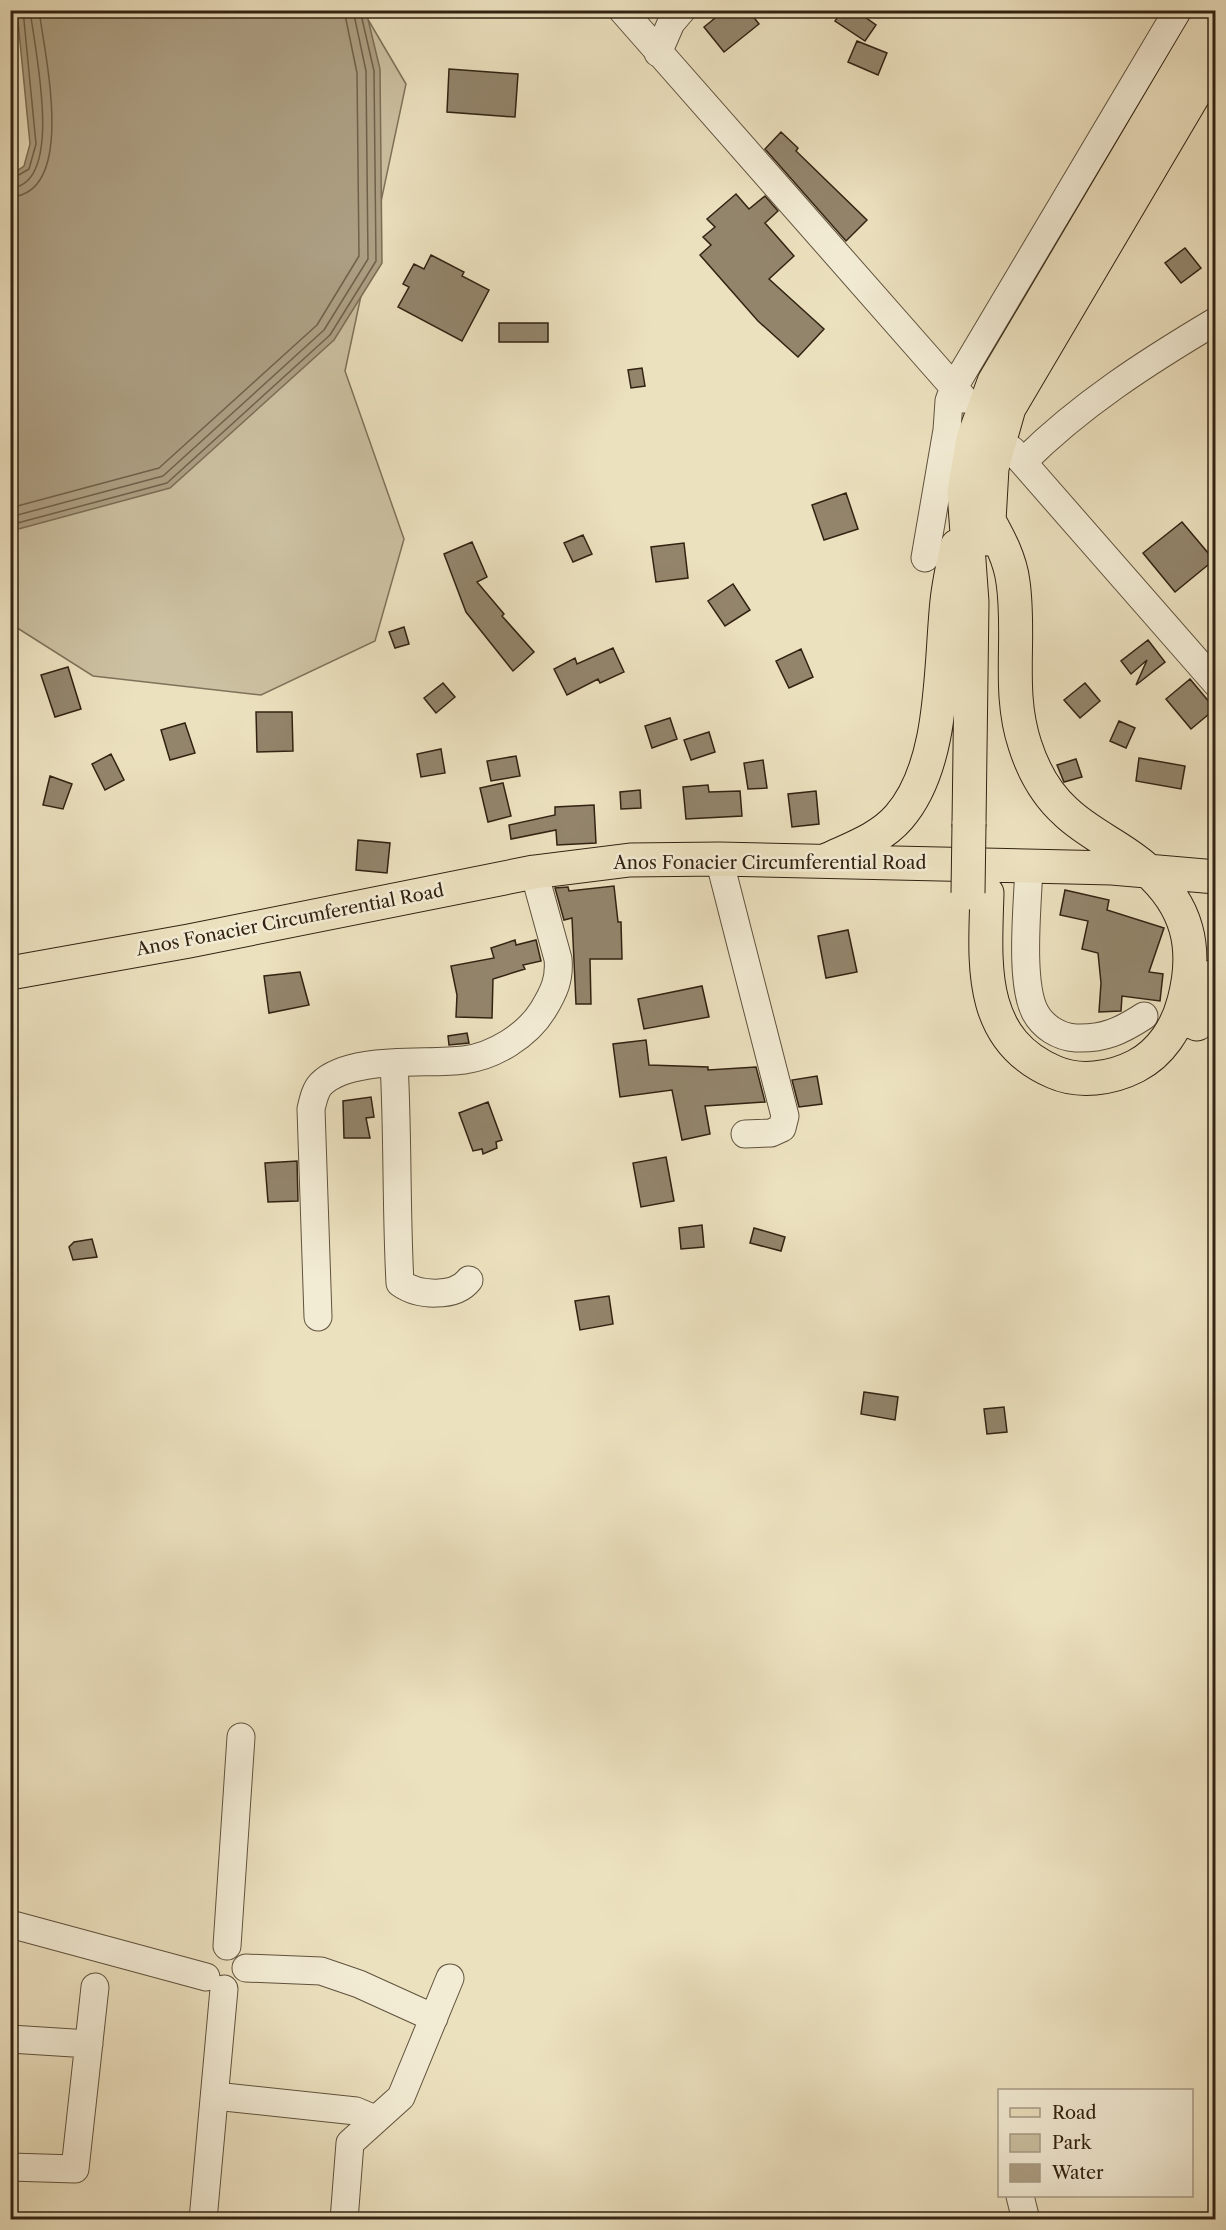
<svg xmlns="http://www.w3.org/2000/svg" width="1226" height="2230" viewBox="0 0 1226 2230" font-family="'Libre Caslon Text',serif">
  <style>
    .green { fill: #ccc1a2; stroke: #7f725a; stroke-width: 1.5 }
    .water { fill: #ada084; stroke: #7c6e56; stroke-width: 1.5 }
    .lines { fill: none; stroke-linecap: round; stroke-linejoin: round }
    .shore { stroke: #70614b; stroke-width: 1.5 }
    .building { fill: #93856c; stroke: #322212; stroke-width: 1.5 }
    .minor-casing { stroke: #60523d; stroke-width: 29 }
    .major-casing { stroke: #322212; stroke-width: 35 }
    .minor { stroke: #f3ecd5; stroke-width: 27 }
    .major { stroke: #ece1bf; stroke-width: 33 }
    .major-bridge-casing { stroke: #322212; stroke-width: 35; stroke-linecap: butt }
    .major-bridge { stroke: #ece1bf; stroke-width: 33 }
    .labels { text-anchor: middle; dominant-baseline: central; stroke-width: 5; stroke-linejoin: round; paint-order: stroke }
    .street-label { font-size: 18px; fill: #322212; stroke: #f3ecd5 }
  </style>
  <rect width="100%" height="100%" fill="#ece1bf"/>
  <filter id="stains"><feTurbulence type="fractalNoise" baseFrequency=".00333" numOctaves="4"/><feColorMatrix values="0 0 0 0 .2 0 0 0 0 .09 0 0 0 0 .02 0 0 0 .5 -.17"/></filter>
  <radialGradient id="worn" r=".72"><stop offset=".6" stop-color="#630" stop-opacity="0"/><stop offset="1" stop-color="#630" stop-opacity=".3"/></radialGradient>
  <!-- green -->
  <path class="green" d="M363,11L406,84L345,371L404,539L375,641L261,695L93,676L11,624L10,471Z"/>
  <!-- water -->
  <path class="water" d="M17,11H366L380,69L382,263L334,340L170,488L11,531L10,176L24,166L30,144Z"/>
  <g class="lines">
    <!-- shore -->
    <path class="shore" d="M10,180L29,169L36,144L23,10
      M10,188C66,185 34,46 30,10
      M10,197C78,194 44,52 39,10
      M10,508L159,468L317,325L359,256L357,73L344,10
      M10,517L163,476L324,330L368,259L366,71L353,10
      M10,525L167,483L330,335L376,261L374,71L360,10"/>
  </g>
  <!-- building -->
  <path class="building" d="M725,10H748L759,24L724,52L704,27Z
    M843,10H855L876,25L865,41L835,21Z
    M857,41L887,53L878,75L848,62Z
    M449,69L518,74L515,117L447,112Z
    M781,132L798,148L796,151L867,220L846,241L765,149Z
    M736,194L749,209L765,196L778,211L765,223L794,256L769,279L824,329L798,357L758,321L700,255L711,245L703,237L715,227L707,219Z
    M1185,248L1201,268L1181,283L1165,263Z
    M431,255L464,272L462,276L489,290L462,341L398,307L409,287L403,284L414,264L424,269Z
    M499,323H548V342H499Z
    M642,368L645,386L631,388L628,370Z
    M846,493L858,529L824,540L812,505Z
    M1182,522L1214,560L1175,592L1143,553Z
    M583,535L592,554L573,562L564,543Z
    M472,542L487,577L477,582L504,614L502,616L534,652L513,671L466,612L444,554Z
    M684,543L688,578L656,582L651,547Z
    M733,584L750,610L725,626L708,601Z
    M404,627L409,644L395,648L389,632Z
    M1148,640L1165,662L1136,685L1147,660L1131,674L1121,661Z
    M613,648L624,672L600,683L598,679L567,695L554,669L575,658L577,664Z
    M801,649L813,677L789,688L776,661Z
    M68,667L81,709L55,717L41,675Z
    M1190,679L1215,709L1191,729L1166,699Z
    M443,683L455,697L436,713L424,698Z
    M1085,683L1100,701L1080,718L1064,700Z
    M256,712H292L293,751L257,752Z
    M670,718L677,739L652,748L645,726Z
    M1119,721L1135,728L1126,748L1110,741Z
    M185,723L195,753L170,760L161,730Z
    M709,732L715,752L691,760L684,740Z
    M441,749L445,773L421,777L417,754Z
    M111,754L124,780L105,790L92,764Z
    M516,756L520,776L491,781L487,761Z
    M1139,758L1185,766L1181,789L1136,781Z
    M1076,759L1082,777L1064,782L1057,765Z
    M763,760L767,788L748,789L744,763Z
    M50,776L72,784L63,809L43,805Z
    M503,783L511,816L488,822L480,788Z
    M708,785L709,792L740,791L742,816L686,819L683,787Z
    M640,790L641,808L621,809L620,792Z
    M816,791L819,824L792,827L788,794Z
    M594,805L596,843L557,845L556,830L511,839L509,825L555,815V807Z
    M358,840L390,843L387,873L356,870Z
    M614,886L618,922H621L622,959H590L591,1004H576L572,918L564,920L555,888L568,887L569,891Z
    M1065,890L1109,900L1107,910L1164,928L1149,972L1163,974L1160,1001L1122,996L1121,1011L1099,1012L1101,983L1098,953L1082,949L1088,921L1060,915Z
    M848,930L857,972L826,978L818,936Z
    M515,940L516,945L536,940L541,961L523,965L525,969L493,979L492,1018L456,1017L457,995L451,966L494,958L491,948Z
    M300,972L309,1005L269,1013L264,976Z
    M702,986L709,1017L644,1029L638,999Z
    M467,1033L469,1043L449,1045L448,1036Z
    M646,1040L649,1065L708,1067V1070L756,1067L765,1102L705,1106L710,1134L682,1140L672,1090L620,1097L613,1044Z
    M817,1076L822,1104L799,1107L792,1080Z
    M371,1097L374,1117L366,1118L370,1138H344L343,1101Z
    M488,1102L502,1140L496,1142L497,1148L483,1154L482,1149L473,1151L459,1113Z
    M666,1157L674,1201L641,1207L633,1163Z
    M297,1161L298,1201L268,1202L265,1163Z
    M702,1225L704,1247L681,1249L679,1228Z
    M754,1228L785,1237L781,1251L750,1243Z
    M92,1239L97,1257L73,1260L69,1247L74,1242Z
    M609,1296L613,1324L580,1330L575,1301Z
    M864,1392L898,1397L895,1420L861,1414Z
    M1004,1407L1007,1432L987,1434L984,1409Z"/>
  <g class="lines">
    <defs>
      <path id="minor" d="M622,10L964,399
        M658,53L671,23L682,10
        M1012,450L1216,683
        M1023,462C1080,405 1147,362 1216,321
        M925,558L947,430L949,401L954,387L1178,10
        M719,859L785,1116L782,1128L771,1133L745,1134
        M1029,865C1028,902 1019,981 1035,1012C1043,1027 1059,1037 1076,1038C1104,1039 1121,1031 1144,1016
        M394,1063C398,1136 396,1209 400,1283C418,1296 455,1298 469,1280
        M318,1317L311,1109C313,1101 315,1090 321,1084C350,1055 426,1065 464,1060C494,1056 527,1036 543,1010C554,992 560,979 558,959L534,872
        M10,1924L206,1977
        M227,1946L241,1737
        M246,1968L321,1971L359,1984L434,2018
        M10,2039L89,2044
        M215,2096L356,2111L375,2119
        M10,2167L75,2169L95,1987
        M1020,2196L1026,2220
        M203,2220L224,1989
        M344,2220L350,2143L401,2097L450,1978"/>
      <path id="major" d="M988,539L992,468L1009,408L1216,57
        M969,824L972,602L964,492L973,439L994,382L1214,10
        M829,859C853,848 881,838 899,817C945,764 940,667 947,601C949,582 953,564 957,546
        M987,893C985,963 977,1039 1054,1072C1079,1083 1111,1079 1136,1066C1161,1053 1177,1028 1184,1001C1198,948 1188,906 1146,869C1122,847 1090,835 1066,812C1046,794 1033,770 1025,745C1007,691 1021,637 1013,582C1010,558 998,537 987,517
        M10,973L189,941L534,872L630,860L719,859L1112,868L1216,877
        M1197,1024L1216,975"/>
    </defs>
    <!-- minor casing -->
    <use href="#minor" class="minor-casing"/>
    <!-- major casing -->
    <use href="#major" class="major-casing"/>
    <!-- minor -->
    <use href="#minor" class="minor"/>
    <!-- major -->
    <use href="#major" class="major"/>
    <defs>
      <path id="major-bridge" d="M968,893L969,824"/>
    </defs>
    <!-- major-bridge casing -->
    <use href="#major-bridge" class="major-bridge-casing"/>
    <!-- major-bridge -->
    <use href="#major-bridge" class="major-bridge"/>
  </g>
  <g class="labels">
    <!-- street labels -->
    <g class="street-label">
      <text x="770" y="863">Anos Fonacier Circumferential Road</text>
      <text transform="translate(290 920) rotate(-11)">Anos Fonacier Circumferential Road</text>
    </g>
  </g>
  <!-- margin -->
  <rect width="1226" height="2230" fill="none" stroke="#ece1bf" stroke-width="36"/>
  <rect x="12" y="12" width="1202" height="2206" fill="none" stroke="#322212" stroke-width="3"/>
  <rect x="18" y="18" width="1190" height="2194" fill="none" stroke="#322212" stroke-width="1.5"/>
  <!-- legend -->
  <rect x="998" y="2089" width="195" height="108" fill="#f3ecd5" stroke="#a69b87" stroke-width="1.5"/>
  <rect x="1010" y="2108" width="30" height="9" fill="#ece1bf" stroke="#a69b87" stroke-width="1.5"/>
  <text x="1052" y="2119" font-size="18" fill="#322212">Road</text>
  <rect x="1010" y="2134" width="30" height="18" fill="#ccc1a2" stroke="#a69b87" stroke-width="1.5"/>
  <text x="1052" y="2149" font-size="18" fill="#322212">Park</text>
  <rect x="1010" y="2164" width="30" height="18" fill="#ada084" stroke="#a69b87" stroke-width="1.5"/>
  <text x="1052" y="2179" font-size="18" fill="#322212">Water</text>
  <rect width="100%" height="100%" filter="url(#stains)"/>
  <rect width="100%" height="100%" fill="url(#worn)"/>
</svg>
